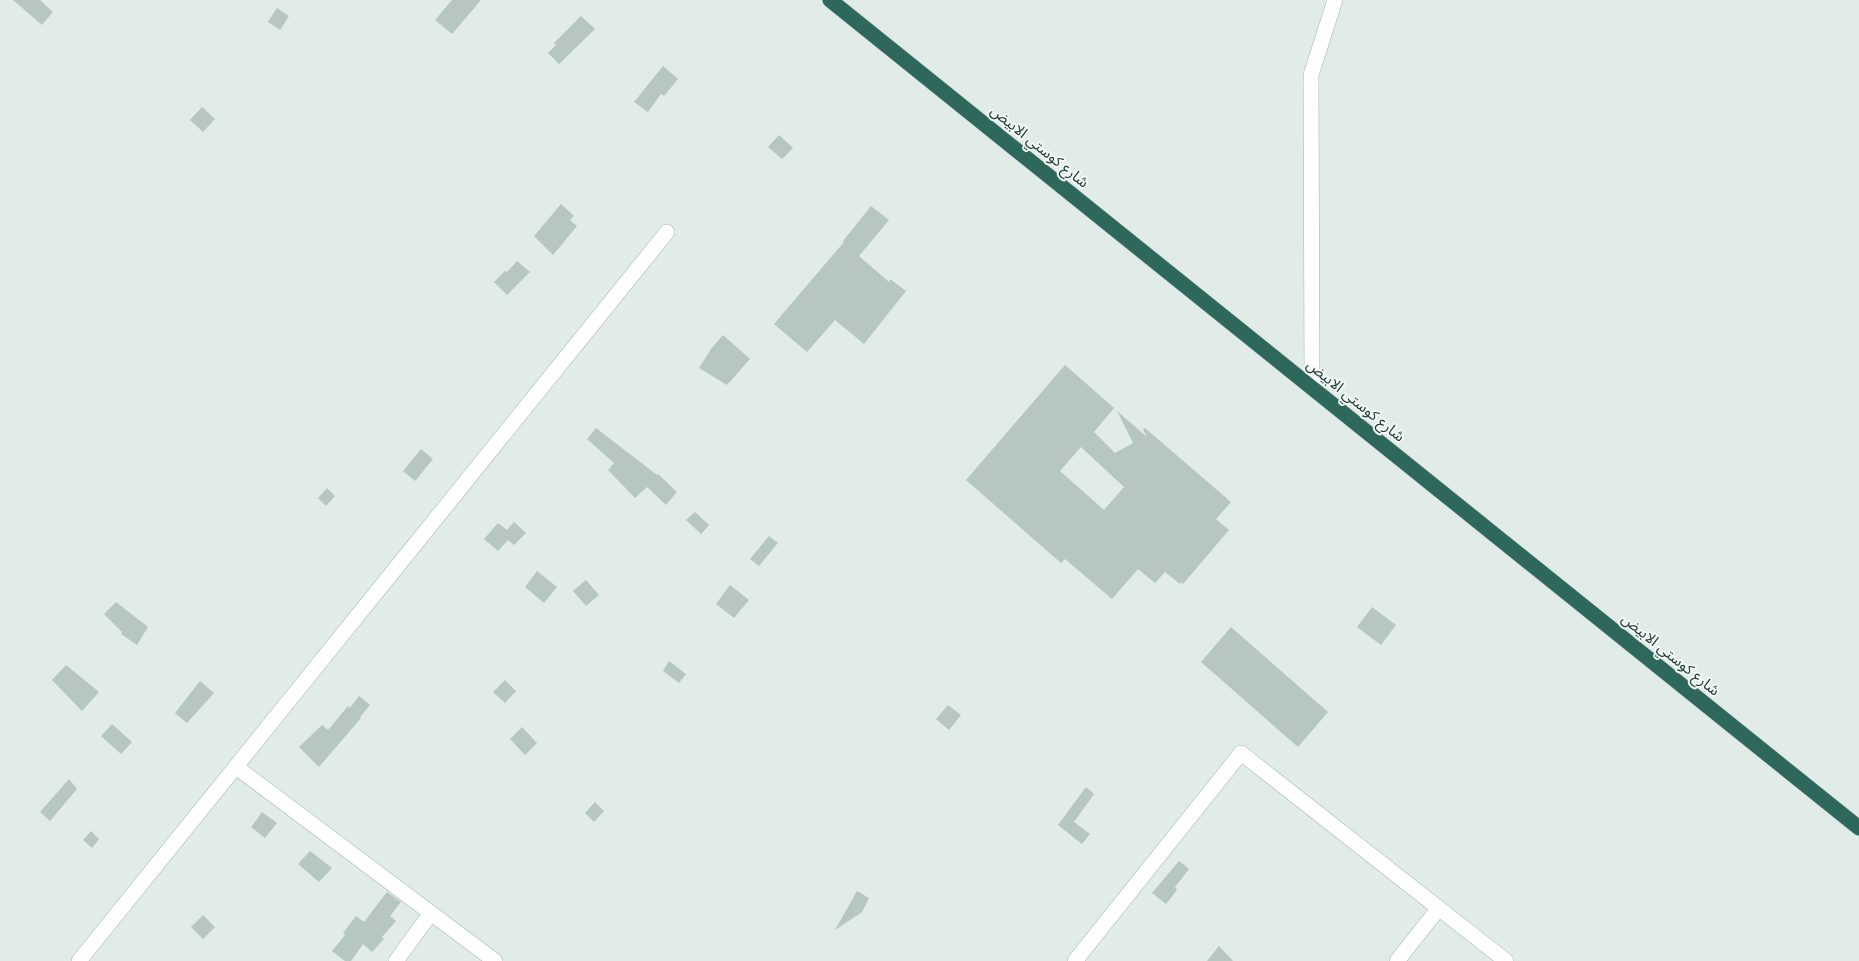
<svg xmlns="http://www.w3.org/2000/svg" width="1859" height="961" viewBox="0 0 1859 961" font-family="'PT Sans','Noto Sans Arabic',sans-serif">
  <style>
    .building { fill: #b6c6c0; fill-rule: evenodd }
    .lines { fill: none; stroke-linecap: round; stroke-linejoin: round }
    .minor-casing { stroke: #a4b3ae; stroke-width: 16 }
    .highway-casing { stroke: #c1c8c6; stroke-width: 16 }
    .minor { stroke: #fff; stroke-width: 15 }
    .highway { stroke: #2e685d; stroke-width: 15 }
    .labels { text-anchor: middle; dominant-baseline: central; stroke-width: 4; stroke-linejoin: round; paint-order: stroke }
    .street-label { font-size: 15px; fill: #223c35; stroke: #f1f8f5 }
  </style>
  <rect width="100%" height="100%" fill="#e1ebe7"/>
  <!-- building -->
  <path class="building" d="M13,0H40L53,12L42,25Z
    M452,0H481L452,34L435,20Z
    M277,8L289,16L280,30L268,22Z
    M581,16L595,29L559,64L548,53L556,45L554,43Z
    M663,66L678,79L664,96L661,94L648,112L634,102Z
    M202,107L215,119L203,132L190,120Z
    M779,135L793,148L782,159L768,147Z
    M561,204L574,216L570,220L577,226L553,255L534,236Z
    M871,206L889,220L859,256L889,282L890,279L906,291L864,344L835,320L807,352L774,324L844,242L843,241Z
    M517,261L530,272L507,295L494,282L505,271L507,272Z
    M723,335L750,359L727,385L699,368L711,349Z
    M1065,365L1114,408L1094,432L1115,453L1133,443L1117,411L1147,437L1143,429L1145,428L1231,502L1216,519L1229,530L1183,584L1181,582L1180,584L1165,572L1155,583L1138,569L1112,599L1065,559L1061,563L966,480ZM1081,447L1124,487L1104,510L1060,471Z
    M596,428L657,475L658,474L677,492L666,505L647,487L635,498L608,470L614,463L587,439Z
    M421,449L433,459L415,481L403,471Z
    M327,488L335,496L326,506L318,498Z
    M695,512L709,525L701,534L686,520Z
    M514,522L526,533L514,545L508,540L498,551L484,539L498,523L507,530Z
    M769,536L778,543L759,566L750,559Z
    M537,571L557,587L544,603L525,587Z
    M586,580L599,595L586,606L573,591Z
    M730,585L749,600L734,618L716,604Z
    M116,602L148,627L137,645L121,634L122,632L104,614Z
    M1372,607L1396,625L1381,645L1357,627Z
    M1231,627L1328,712L1298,747L1201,662Z
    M669,661L686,674L679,683L663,671Z
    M66,665L99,692L82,711L52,680Z
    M505,680L516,691L505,703L493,692Z
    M200,681L214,693L187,723L175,713Z
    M359,696L370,705L360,717L361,718L319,767L299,747L322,725L328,730L348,706L350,708Z
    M948,705L961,715L949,730L936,719Z
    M112,724L132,742L121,754L101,736Z
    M522,727L537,743L525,755L510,739Z
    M69,779L77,789L50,821L40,812Z
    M1086,787L1094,794L1074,822L1090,834L1082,844L1058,825Z
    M595,802L604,811L594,822L585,813Z
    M262,812L277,823L265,838L251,827Z
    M91,831L99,839L92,848L83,840Z
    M310,851L332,868L319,882L298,864Z
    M1179,861L1189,869L1175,887L1177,890L1166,904L1152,893Z
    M857,891L869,898L862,912L835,930Z
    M387,892L401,902L390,916L396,921L382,937L384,939L372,952L363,944L351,961H345L332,951L345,935L343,933L356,916L364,922Z
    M203,915L215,927L203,939L191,927Z
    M1219,946L1233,961H1207Z"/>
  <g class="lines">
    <defs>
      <path id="minor" d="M1312,388L1311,75L1335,0
        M236,767L495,961
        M79,961L667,232
        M396,961L431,913
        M1075,961L1241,753L1506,961
        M1397,961L1439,908"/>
      <path id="highway" d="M830,0L1859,828"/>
    </defs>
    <!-- minor casing -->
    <use href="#minor" class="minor-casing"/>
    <!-- highway casing -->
    <use href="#highway" class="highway-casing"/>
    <!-- minor -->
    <use href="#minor" class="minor"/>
    <!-- highway -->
    <use href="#highway" class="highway"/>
  </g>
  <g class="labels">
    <!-- street labels -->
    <g class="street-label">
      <text transform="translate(1040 146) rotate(39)">شارع كوستي الابيض</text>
      <text transform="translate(1356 400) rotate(39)">شارع كوستي الابيض</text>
      <text transform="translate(1671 654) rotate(39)">شارع كوستي الابيض</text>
    </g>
  </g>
</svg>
